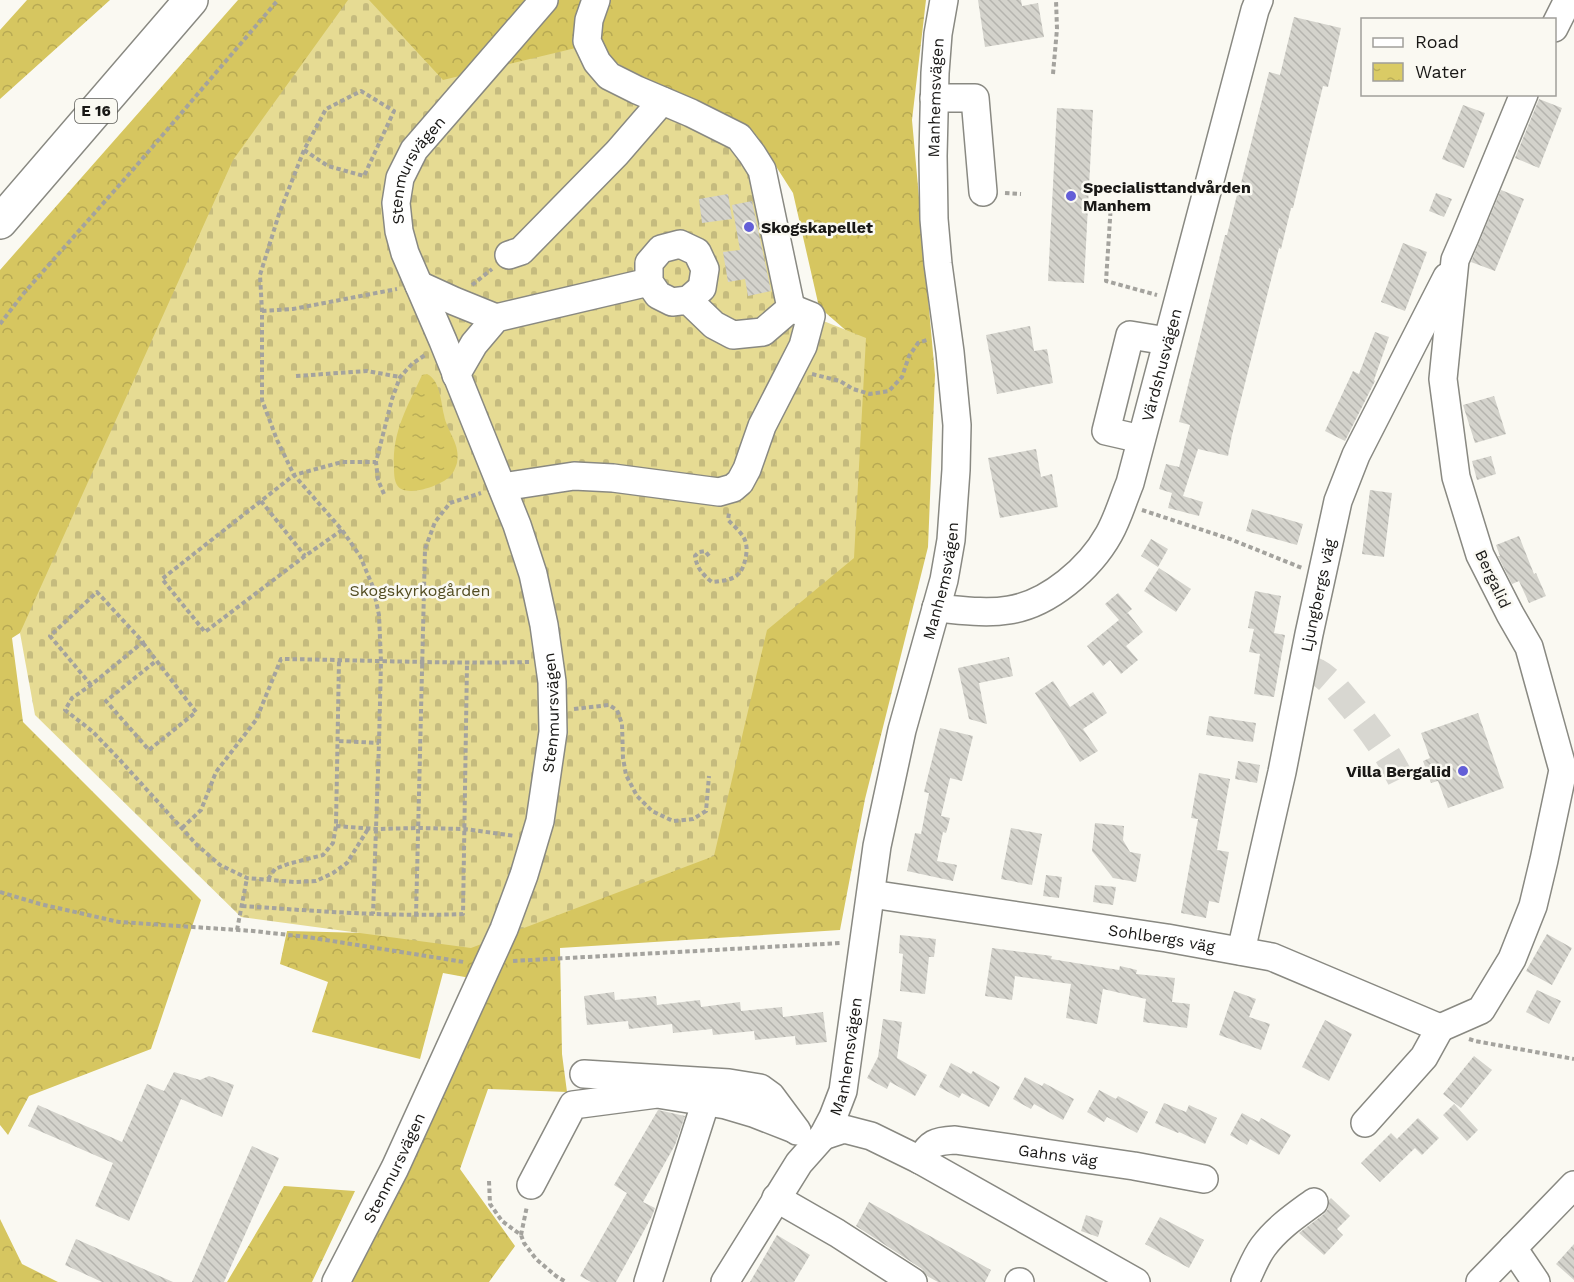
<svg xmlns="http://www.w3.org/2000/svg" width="1574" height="1282" viewBox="0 0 1574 1282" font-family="'Work Sans',sans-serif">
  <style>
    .forest { fill: url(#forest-crowns) }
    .cemetery { fill: url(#cemetery-stones) }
    .water { fill: url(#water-ripples) }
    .building { fill: url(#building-back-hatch) }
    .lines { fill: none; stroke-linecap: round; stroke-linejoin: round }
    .minor-tunnel { stroke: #d8d7d1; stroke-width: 27; stroke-dasharray: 27 14; stroke-linecap: butt }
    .minor-casing { stroke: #898982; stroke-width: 30 }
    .highway-casing { stroke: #898982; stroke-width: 36 }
    .path { stroke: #a4a39e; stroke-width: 4; stroke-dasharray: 4.5 3; stroke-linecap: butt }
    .minor { stroke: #fff; stroke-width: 27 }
    .highway { stroke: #fff; stroke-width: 33 }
    .poi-dot { fill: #635ed7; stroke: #faf9f2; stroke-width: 2 }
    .labels { text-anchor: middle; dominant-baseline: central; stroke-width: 5; stroke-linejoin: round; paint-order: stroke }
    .shield { fill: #faf9f2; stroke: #5c5c58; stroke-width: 1.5 }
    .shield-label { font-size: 15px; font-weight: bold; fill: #191816 }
    .street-label { font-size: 16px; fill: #191816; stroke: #faf9f2 }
    .poi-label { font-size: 16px; font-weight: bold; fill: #191816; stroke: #faf9f2; text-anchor: start }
    .park-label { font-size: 16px; fill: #524c21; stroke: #faf9f2 }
  </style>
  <defs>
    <pattern id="forest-crowns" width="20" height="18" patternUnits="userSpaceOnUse" patternTransform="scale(1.5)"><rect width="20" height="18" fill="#d6c660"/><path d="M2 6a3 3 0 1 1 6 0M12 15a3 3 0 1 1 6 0" fill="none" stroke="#b7a953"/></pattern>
    <pattern id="cemetery-stones" width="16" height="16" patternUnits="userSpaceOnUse" patternTransform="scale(1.5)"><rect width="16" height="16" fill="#e6db93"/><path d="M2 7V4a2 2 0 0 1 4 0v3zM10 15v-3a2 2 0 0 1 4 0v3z" fill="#c5bb7e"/></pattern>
    <pattern id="water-ripples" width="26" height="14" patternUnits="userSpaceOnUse" patternTransform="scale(1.5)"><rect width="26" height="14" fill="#dacb65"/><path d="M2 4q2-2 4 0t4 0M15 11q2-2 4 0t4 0" fill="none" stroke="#baae57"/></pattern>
    <pattern id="building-back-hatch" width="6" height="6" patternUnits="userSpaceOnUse" patternTransform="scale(1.5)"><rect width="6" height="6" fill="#d4d3cc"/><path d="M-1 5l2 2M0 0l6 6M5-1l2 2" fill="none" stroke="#b5b4ae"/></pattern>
  </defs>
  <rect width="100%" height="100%" fill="#faf9f2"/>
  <!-- forest -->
  <path class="forest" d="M27,0H110L0,99V30Z
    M238,0H926L912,120L935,375L928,547L865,799L840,930L560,948L562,1054L567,1092L488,1089L460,1169L515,1246L489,1282H346L492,982L443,973L420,1059L312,1032L328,982L280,964L287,931L366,933L692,690L865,347L819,307L793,193L756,135L671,194L679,104L596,49L278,471L12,638L23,722L201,900L151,1049L29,1096L8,1135L0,1125V270Z
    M284,1186L355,1191L312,1282H227Z
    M0,1219L22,1264L58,1282H0Z"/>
  <!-- cemetery -->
  <path class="cemetery" d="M348,0H369L443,80L584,46L762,170L791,308L866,338L854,558L767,630L714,856L471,948L241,917L35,715L20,633L233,160Z"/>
  <!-- water -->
  <path class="water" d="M427,374C440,380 441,402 444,415C447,432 461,444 457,463C456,466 454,472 451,475C444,485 405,499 397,485C394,480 394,472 394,467C392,431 408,406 422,375Z"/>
  <!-- building -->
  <path class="building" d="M978,0H1021L1022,6L1038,3L1044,37L985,47Z
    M1294,17L1341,28L1328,87L1323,86L1293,208H1291L1281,249L1279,248L1232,435L1228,456L1198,449L1183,496L1203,502L1199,516L1168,508L1172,493L1159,489L1166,464L1179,467L1190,425L1179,422L1225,235H1227L1237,195H1238L1269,72L1280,75Z
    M1539,99L1562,108L1539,168L1515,158Z
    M1463,105L1485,113L1464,168L1442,159Z
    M1057,108L1093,110L1084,283L1048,281Z
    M1501,190L1524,199L1495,271L1471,262Z
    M1436,193L1452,199L1444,217L1429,211Z
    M728,194L732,219L702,223L699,199Z
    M752,201L771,291L748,296L745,279L728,282L723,252L740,250L732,205Z
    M1403,243L1427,252L1405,311L1381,302Z
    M1030,326L1034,351L1047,349L1053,383L997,394L986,335Z
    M1375,332L1389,337L1374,380L1375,381L1345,441L1325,431L1353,371L1359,374Z
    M1494,396L1506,434L1475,443L1463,405Z
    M1036,449L1041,477L1052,474L1058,507L1000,518L988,458Z
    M1491,456L1496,474L1477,480L1472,461Z
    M1370,490L1392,493L1384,557L1362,554Z
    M1252,509L1303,524L1297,545L1246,531Z
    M1519,536L1534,574L1536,573L1546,596L1529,603L1519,581L1512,584L1498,556H1500L1496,545Z
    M1151,539L1168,549L1158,567L1141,556Z
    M1159,568L1191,589L1176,612L1144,591Z
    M1255,591L1281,596L1274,633L1285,635L1274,697L1254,694L1260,654L1249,652L1254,629L1248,628Z
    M1118,593L1132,609L1124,616L1128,613L1143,632L1126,646L1138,660L1121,674L1110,660L1103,666L1087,646L1119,620L1105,604Z
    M1009,657L1013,676L979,683L987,724L969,719L958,668Z
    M1053,681L1070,707L1093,692L1107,713L1083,729L1098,751L1080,762L1035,693Z
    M1478,713L1504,788L1448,808L1438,781L1431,783L1423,761L1430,758L1421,733Z
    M1209,716L1256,723L1253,742L1206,735Z
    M940,728L973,736L962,781L950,778L941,816L950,818L946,833L943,832L937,861L957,865L953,881L907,871L915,833L921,834L929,793L924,792Z
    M1238,761L1260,765L1257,783L1235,779Z
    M1199,773L1230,779L1217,850L1229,852L1219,903L1209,901L1206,918L1181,913L1198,819L1191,818Z
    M1095,823L1124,826L1123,840L1130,852L1141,854L1136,882L1113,878L1092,851Z
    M1011,828L1042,834L1032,885L1001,879Z
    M1046,875L1062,877L1059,898L1043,896Z
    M1095,885L1116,887L1113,905L1093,902Z
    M1547,934L1572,948L1552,985L1526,971Z
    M900,935L936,939L934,957H929L925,994L900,991L903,954L899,953Z
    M992,948L1052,956L1051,959L1119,970L1120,966L1137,970L1136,974L1175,978L1172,1002L1190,1004L1187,1028L1143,1022L1146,999L1103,989L1097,1024L1066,1018L1071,984L1015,976L1012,1000L985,996Z
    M1537,990L1561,1001L1549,1024L1526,1012Z
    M1234,991L1256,999L1249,1017L1270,1024L1261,1050L1219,1035Z
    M614,992L615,1000L656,996L657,1005L700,1000L701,1007L740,1002L741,1011L782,1007L783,1017L823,1012L827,1042L796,1045L795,1036L755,1040L754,1031L713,1035L712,1029L673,1033L672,1024L629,1029L628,1021L587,1025L584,996Z
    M883,1019L902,1022L897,1058L927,1075L915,1096L890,1082L887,1089L867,1078L878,1057Z
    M1325,1020L1352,1034L1329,1081L1302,1067Z
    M1474,1056L1492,1070L1461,1108L1443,1094Z
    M951,1063L971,1074L973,1071L1000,1087L989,1107L962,1093L959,1098L939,1087Z
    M174,1072L200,1080L209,1076L234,1085L222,1117L181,1099L129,1221L95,1206L113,1163L28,1126L38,1105L122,1142L147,1084L164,1091Z
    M1025,1077L1042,1086L1044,1083L1074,1099L1063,1120L1034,1104L1031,1109L1013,1099Z
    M1099,1090L1116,1099L1118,1096L1148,1112L1137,1133L1107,1117L1104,1122L1087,1112Z
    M1164,1103L1186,1112L1189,1105L1217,1118L1205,1144L1179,1132L1178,1133L1155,1123Z
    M1454,1104L1478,1130L1467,1141L1443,1115Z
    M658,1110L685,1116L675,1145L643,1202L655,1208L652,1216L616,1282H591L580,1276L627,1193L614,1185Z
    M1242,1113L1259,1122L1261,1118L1291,1135L1279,1155L1250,1139L1247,1145L1230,1135Z
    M1418,1118L1439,1138L1422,1155L1415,1148L1380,1182L1361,1163L1391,1133L1397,1139Z
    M252,1146L279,1158L224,1282H192Z
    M1331,1198L1350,1216L1337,1229L1343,1235L1324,1255L1299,1233L1324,1214L1328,1209L1329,1200Z
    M869,1202L991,1270L985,1282H938L927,1276L922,1269L856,1226Z
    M1086,1215L1103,1221L1098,1237L1081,1231Z
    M1160,1217L1204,1240L1189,1268L1145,1244Z
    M777,1235L810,1255L794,1282H750Z
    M76,1239L173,1282H102L65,1265Z
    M1574,1244V1280L1556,1264Z"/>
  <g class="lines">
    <!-- minor-tunnel -->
    <path class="minor-tunnel" d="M1304,669C1309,670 1313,670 1317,672C1332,680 1342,696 1353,708C1373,733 1391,757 1404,786"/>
    <defs>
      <g id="minor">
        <path d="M596,0L589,20L587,41L597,62L609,76L637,90L691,113L739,137L752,154L762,170L791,308L763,332L733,335L714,325L688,300L672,302L658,295L649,282V263L661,249L680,244L697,252L705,269L702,288L688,300"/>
        <path d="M1554,28L1568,0"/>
        <path d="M934,98H975L983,192"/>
        <path d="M509,255L521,251L617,153L662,101"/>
        <path d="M419,285L454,301L496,318"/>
        <path d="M456,375L474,344L496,318L649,282"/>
        <path d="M1141,439L1106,431L1130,335L1167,341"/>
        <path d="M502,487L574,476L613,478L719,492L733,488L740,482L747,469L762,426L803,346L811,316L791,308"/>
        <path id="s1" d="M936,608C960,610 985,614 1009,610C1049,604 1090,568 1109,534C1118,518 1123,500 1130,483L1255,10L1259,0"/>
        <path id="s2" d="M871,894L1167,938L1272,957L1440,1028"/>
        <path id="s3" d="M1241,951L1282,772L1309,634L1338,501L1356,455L1447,277"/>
        <path d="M1440,1028L1481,1010L1512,959L1533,906L1544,860L1563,770L1529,647L1510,614L1480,555L1456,477L1443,379L1455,260L1465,237L1524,94"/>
        <path d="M584,1074L729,1083L760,1088L771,1096L797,1131"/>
        <path d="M1365,1123L1424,1057L1440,1028"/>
        <path d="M823,1136L844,1129L871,1136L920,1160L1136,1282"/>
        <path id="s4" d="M920,1160C930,1143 935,1141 955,1140L1134,1166L1204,1179"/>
        <path d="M531,1185L573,1105L657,1094L726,1105L753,1113L794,1129"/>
        <path d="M776,1198L837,1233L913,1282"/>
        <path d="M1513,1248L1536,1282"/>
        <path id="s5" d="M336,1282L395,1168L504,929L524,875L540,821L553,732L552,682L544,625L533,574L517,525L443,341L405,253L399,231L396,203L400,178L414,150L544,0"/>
        <path d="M648,1282L706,1101"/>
        <path id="s6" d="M725,1282L799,1163L823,1136L833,1117L843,1091L877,846L902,730L944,580L951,540L956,470L957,425L950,352L938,264L934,219L933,156L935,73L938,34L944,0"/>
        <path d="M1019,1282H1020"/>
        <path d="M1245,1282C1251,1270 1255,1258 1263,1247C1277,1228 1295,1216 1314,1202"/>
        <path d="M1480,1282L1574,1185"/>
      </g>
      <path id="highway" d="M0,222L191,0"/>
    </defs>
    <!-- minor casing -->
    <use href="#minor" class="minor-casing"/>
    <!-- highway casing -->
    <use href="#highway" class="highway-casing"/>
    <!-- path -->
    <path class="path" d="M1053,74L1057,29L1056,0
      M304,150L328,166L364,176L394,111L361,91L326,109L304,150L279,214L260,275L262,311V400L277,440L294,475L342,530L360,556L373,587L379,615L381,661L379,743L373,914
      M1005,193L1021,194
      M1111,204L1106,281L1157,295
      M472,285L492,269
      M262,311L293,309L397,289
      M0,324L24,293L137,165L278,0
      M812,374L840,381L853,389L870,394L889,391L902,377L909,356L918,343L927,340
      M296,376L367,371L400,377
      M384,494L378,480L376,462L392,399L400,377L412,364L425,355
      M261,501L305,556
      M1142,510L1230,539L1302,568
      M342,530L305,556L205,632L162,579L294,475L342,462H376
      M709,556L705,551L699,552L695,556C697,568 702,574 712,582C733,580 742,578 746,556C747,550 747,544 744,538C740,531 733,525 728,520L729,513
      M143,643L196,712L149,750L106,701L156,661
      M91,685L50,636L97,592L143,642L91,685L72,698L65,710L92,731L119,759L197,845L220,865L247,878L294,882L316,881L333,873L347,863L368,829
      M574,709L609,705L617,710L622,724L623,758L626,775L637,796L652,811L673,821L693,819L706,811L709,776
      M339,741L379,743
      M336,826L376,829L419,828L465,829L515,836
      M182,828L201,810L216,772L256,720L281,659C364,660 446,664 529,662
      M268,879L275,869L288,864L323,855L333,843L336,826L339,660
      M0,892L40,904L119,922L253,931L307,937L464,962
      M242,906C316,911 389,917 463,914L467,664
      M416,916L425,549L435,522L450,503L481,493
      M237,930L247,878
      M513,961L841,943
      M1469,1039L1475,1041L1574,1059
      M489,1181L490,1204L502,1221L521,1235L524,1243L536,1259L556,1276L566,1282
      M521,1235L527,1206"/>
    <!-- minor -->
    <use href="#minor" class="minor"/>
    <!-- highway -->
    <use href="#highway" class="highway"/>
  </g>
  <!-- markers -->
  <g class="poi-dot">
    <circle cx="1071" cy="196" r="6"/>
    <circle cx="749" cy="227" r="6"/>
    <circle cx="1463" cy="771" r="6"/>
  </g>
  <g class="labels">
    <!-- shield labels -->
    <rect class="shield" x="75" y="99" width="42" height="24" rx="4.5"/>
    <g class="shield-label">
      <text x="96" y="111">E 16</text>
    </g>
    <!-- street labels -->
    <g class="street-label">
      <text stroke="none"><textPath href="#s6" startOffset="1232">Manhemsvägen</textPath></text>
      <text stroke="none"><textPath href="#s5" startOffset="1190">Stenmursvägen</textPath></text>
      <text stroke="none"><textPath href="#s1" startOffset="380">Värdshusvägen</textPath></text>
      <text transform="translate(1493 579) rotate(65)">Bergalid</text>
      <text stroke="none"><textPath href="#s6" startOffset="746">Manhemsvägen</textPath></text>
      <text stroke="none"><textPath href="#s3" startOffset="364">Ljungbergs väg</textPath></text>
      <text stroke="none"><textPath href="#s5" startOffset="614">Stenmursvägen</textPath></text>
      <text stroke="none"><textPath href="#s2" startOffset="294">Sohlbergs väg</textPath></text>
      <text stroke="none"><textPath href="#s6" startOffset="260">Manhemsvägen</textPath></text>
      <text stroke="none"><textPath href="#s4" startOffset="147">Gahns väg</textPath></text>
      <text stroke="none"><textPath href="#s5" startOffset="128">Stenmursvägen</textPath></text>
    </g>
    <!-- poi labels -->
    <g class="poi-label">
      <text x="1083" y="187">Specialisttandvården<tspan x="1083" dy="18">Manhem</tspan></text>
      <text x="761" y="227">Skogskapellet</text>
      <text x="1451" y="771" text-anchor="end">Villa Bergalid</text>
    </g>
    <!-- park labels -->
    <g class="park-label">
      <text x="420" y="590">Skogskyrkogården</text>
    </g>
  </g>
  <!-- legend -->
  <rect x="1361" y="18" width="195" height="78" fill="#faf9f2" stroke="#a09f9a" stroke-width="1.5"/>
  <rect x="1373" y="38" width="30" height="9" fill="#ffffff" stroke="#a09f9a" stroke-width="1.5"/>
  <text x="1415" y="48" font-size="18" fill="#191816">Road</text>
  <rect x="1373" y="63" width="30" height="18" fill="url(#water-ripples)" stroke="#a09f9a" stroke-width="1.5"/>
  <text x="1415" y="78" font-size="18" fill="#191816">Water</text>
</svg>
